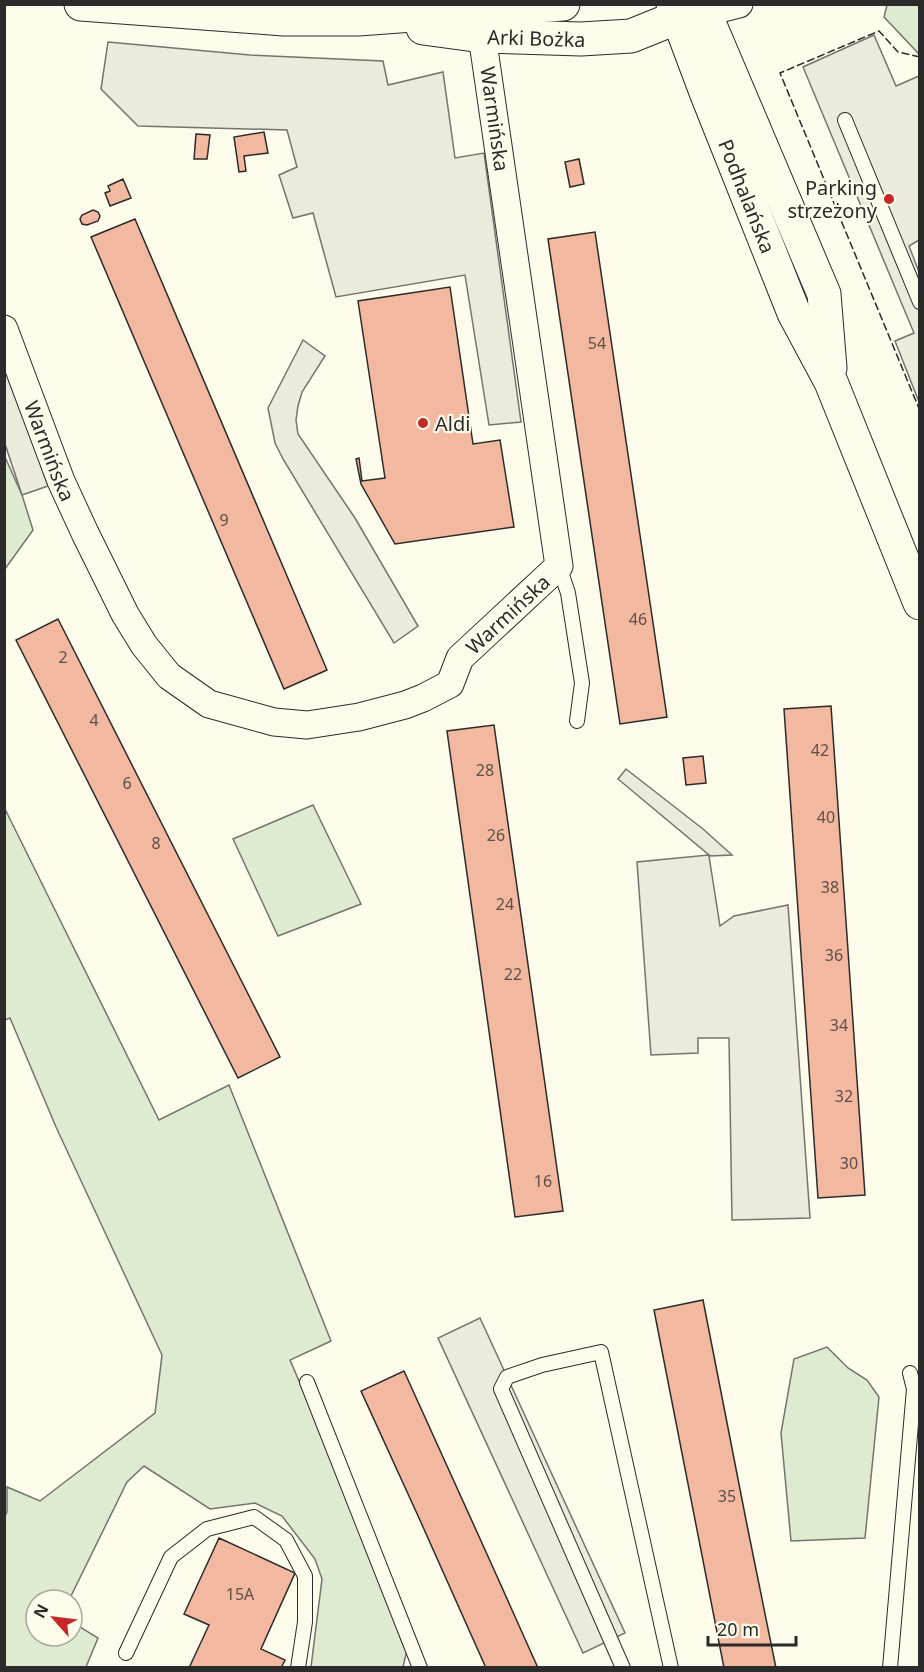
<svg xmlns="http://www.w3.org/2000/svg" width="924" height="1672" viewBox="0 0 924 1672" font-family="'Noto Sans',sans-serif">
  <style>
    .green { fill: #deebd1; stroke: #74746e; stroke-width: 1.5 }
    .parking { fill: #eceadb; stroke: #74746e; stroke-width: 1.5 }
    .building { fill: #f2b8a0; stroke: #2b2b2b; stroke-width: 1.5 }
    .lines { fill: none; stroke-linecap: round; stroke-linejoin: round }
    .service-casing { stroke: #2b2b2b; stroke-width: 16 }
    .minor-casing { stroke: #2b2b2b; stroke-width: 29 }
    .tertiary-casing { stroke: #2b2b2b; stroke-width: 35 }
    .service { stroke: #fdfbea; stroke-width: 14 }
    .minor { stroke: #fdfbea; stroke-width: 27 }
    .tertiary { stroke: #fdfbea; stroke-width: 33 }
    .fence { stroke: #2b2b2b; stroke-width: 1.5; stroke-dasharray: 8 3; stroke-linecap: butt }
    .poi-dot { fill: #c62828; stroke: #fdfbea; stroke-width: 2 }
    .labels { text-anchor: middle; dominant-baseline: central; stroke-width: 4.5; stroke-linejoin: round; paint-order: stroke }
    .number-label { font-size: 16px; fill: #5d4e48 }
    .street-label { font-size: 20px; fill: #2b2b2b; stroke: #fdfbea }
    .poi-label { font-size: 20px; fill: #2b2b2b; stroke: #fdfbea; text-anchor: end }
  </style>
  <rect width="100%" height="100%" fill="#fdfbea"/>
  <!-- green -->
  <path class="green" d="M887,5H919V54L884,17Z
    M5,457L22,495L33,530L5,569Z
    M313,805L361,904L278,936L233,839Z
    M5,809L159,1120L229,1085L331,1341L290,1360L410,1637L403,1667H311L322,1579L315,1559L282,1516L255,1503L210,1509L144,1466L127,1482L69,1600H36V1636H72V1622L98,1638L86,1667H5L4,1518L7,1512V1487L40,1501L155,1413L162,1355L56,1127L10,1018L5,1020Z
    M827,1347L848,1368L867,1380L879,1397L865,1538L791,1541L781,1433L794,1359Z"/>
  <!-- parking -->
  <path class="parking" d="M874,35L896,86L919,76V240L909,246L919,272V402L895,341L914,333L803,67Z
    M108,42L250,55L383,61L388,85L443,72L455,158L484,153L521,422L489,425L465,275L336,297L313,213L293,218L279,175L297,167L287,130L138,126L101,89Z
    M303,340L325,356L302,392L298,406L296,420L298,434L355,518L418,626L394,643L283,459L275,443L268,408Z
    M4,361L48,486L22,495L5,444Z
    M626,769L703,829L732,855L709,856L720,926L734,916L788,905L810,1218L732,1220L729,1038H698V1053L651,1055L637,862L709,855L618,779Z
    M480,1318L625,1633L583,1653L438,1338Z"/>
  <!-- building -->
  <path class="building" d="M264,132L268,153L244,156L246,171L239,172L234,137Z
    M196,134L210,135L207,159H194Z
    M579,159L584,184L570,187L565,162Z
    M123,179L131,198L110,206L105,193L110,191L108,186Z
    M93,210L98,212L100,216L98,221L87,225L82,224L80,219L82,215Z
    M135,219L327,670L284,689L91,237Z
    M595,232L667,717L620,724L548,239Z
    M450,287L473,444L500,440L514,527L395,544L361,484L356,459L359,458L362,481L385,478L358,301Z
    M58,619L280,1057L238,1078L16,640Z
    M831,706L865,1195L818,1198L784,709Z
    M494,725L563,1211L515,1217L447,731Z
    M703,756L706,783L686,785L683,758Z
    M703,1300L747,1525L776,1668H724L654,1310Z
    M404,1371L491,1563L538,1668H486L419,1518L361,1391Z
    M219,1538L295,1573L261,1649L285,1660L281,1668H189L209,1625L184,1614Z"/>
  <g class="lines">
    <defs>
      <path id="service" d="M845,120L920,302
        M559,566L568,593L582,683L577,721
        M307,1382L420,1668
        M126,1653L171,1557L207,1529L254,1517L286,1540L305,1576V1622L298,1668
        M623,1668L501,1389L507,1377L542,1365L601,1352L671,1668
        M890,1668L914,1389L910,1373"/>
      <g id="minor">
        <path d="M704,13L739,4"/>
        <path id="s1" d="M4,329L61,481L85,533L125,614L144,645L169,676L209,704L274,722L307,725L359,717L405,705L423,698L450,684L460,658L559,566L485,56L482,36L472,18"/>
      </g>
      <g id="tertiary">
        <path d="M81,4L284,19H358L563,4"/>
        <path id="s2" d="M673,4L706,92L794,313L831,382L920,603"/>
        <path d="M701,4L824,294L830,368"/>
        <path id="s3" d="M423,28L482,36L581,39L631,36L678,17L699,14"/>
      </g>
    </defs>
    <!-- service casing -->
    <use href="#service" class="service-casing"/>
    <!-- minor casing -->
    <use href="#minor" class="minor-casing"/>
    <!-- tertiary casing -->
    <use href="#tertiary" class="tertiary-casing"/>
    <!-- service -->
    <use href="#service" class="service"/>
    <!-- minor -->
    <use href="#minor" class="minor"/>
    <!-- tertiary -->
    <use href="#tertiary" class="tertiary"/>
    <!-- fence -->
    <path class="fence" d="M920,57L898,52L879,31L780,73L920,411"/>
  </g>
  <!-- markers -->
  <g class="poi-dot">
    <circle cx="889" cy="199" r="6"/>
    <circle cx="423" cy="423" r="6"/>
  </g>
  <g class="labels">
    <!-- number labels -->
    <g class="number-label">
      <text x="597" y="343">54</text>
      <text x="224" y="520">9</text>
      <text x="638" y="619">46</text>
      <text x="63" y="657">2</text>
      <text x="94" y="720">4</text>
      <text x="820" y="750">42</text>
      <text x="485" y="770">28</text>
      <text x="127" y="783">6</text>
      <text x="826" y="817">40</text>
      <text x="496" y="835">26</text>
      <text x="156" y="843">8</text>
      <text x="830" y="887">38</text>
      <text x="505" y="904">24</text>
      <text x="834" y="955">36</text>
      <text x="513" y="974">22</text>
      <text x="839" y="1025">34</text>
      <text x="844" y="1096">32</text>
      <text x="849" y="1163">30</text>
      <text x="543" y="1181">16</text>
      <text x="727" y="1496">35</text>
      <text x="240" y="1594">15A</text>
    </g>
    <!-- street labels -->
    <g class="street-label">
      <text stroke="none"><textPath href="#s3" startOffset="114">Arki Bożka</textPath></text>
      <text transform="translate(495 119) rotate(82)">Warmińska</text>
      <text stroke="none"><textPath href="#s2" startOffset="206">Podhalańska</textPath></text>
      <text stroke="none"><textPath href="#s1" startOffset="130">Warmińska</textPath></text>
      <text stroke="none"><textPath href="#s1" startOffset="778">Warmińska</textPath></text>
    </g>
    <!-- poi labels -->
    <g class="poi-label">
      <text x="877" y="187">Parking<tspan x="877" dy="23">strzeżony</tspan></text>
      <text x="435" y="423" text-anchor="start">Aldi</text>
    </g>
  </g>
  <!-- border -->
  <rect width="924" height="1672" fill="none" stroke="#2b2b2b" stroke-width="12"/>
  <!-- north arrow -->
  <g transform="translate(54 1618) rotate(298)"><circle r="28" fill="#fdfbea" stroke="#a9a89e" stroke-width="1.5"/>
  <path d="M0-4.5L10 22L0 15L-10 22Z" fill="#c62828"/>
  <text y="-9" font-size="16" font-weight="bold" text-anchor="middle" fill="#2b2b2b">N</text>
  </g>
  <!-- scale -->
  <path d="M708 1636v9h88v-9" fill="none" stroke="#2b2b2b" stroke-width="3"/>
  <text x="717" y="1636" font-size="18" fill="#2b2b2b" stroke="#fdfbea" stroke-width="4.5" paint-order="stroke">20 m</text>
</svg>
